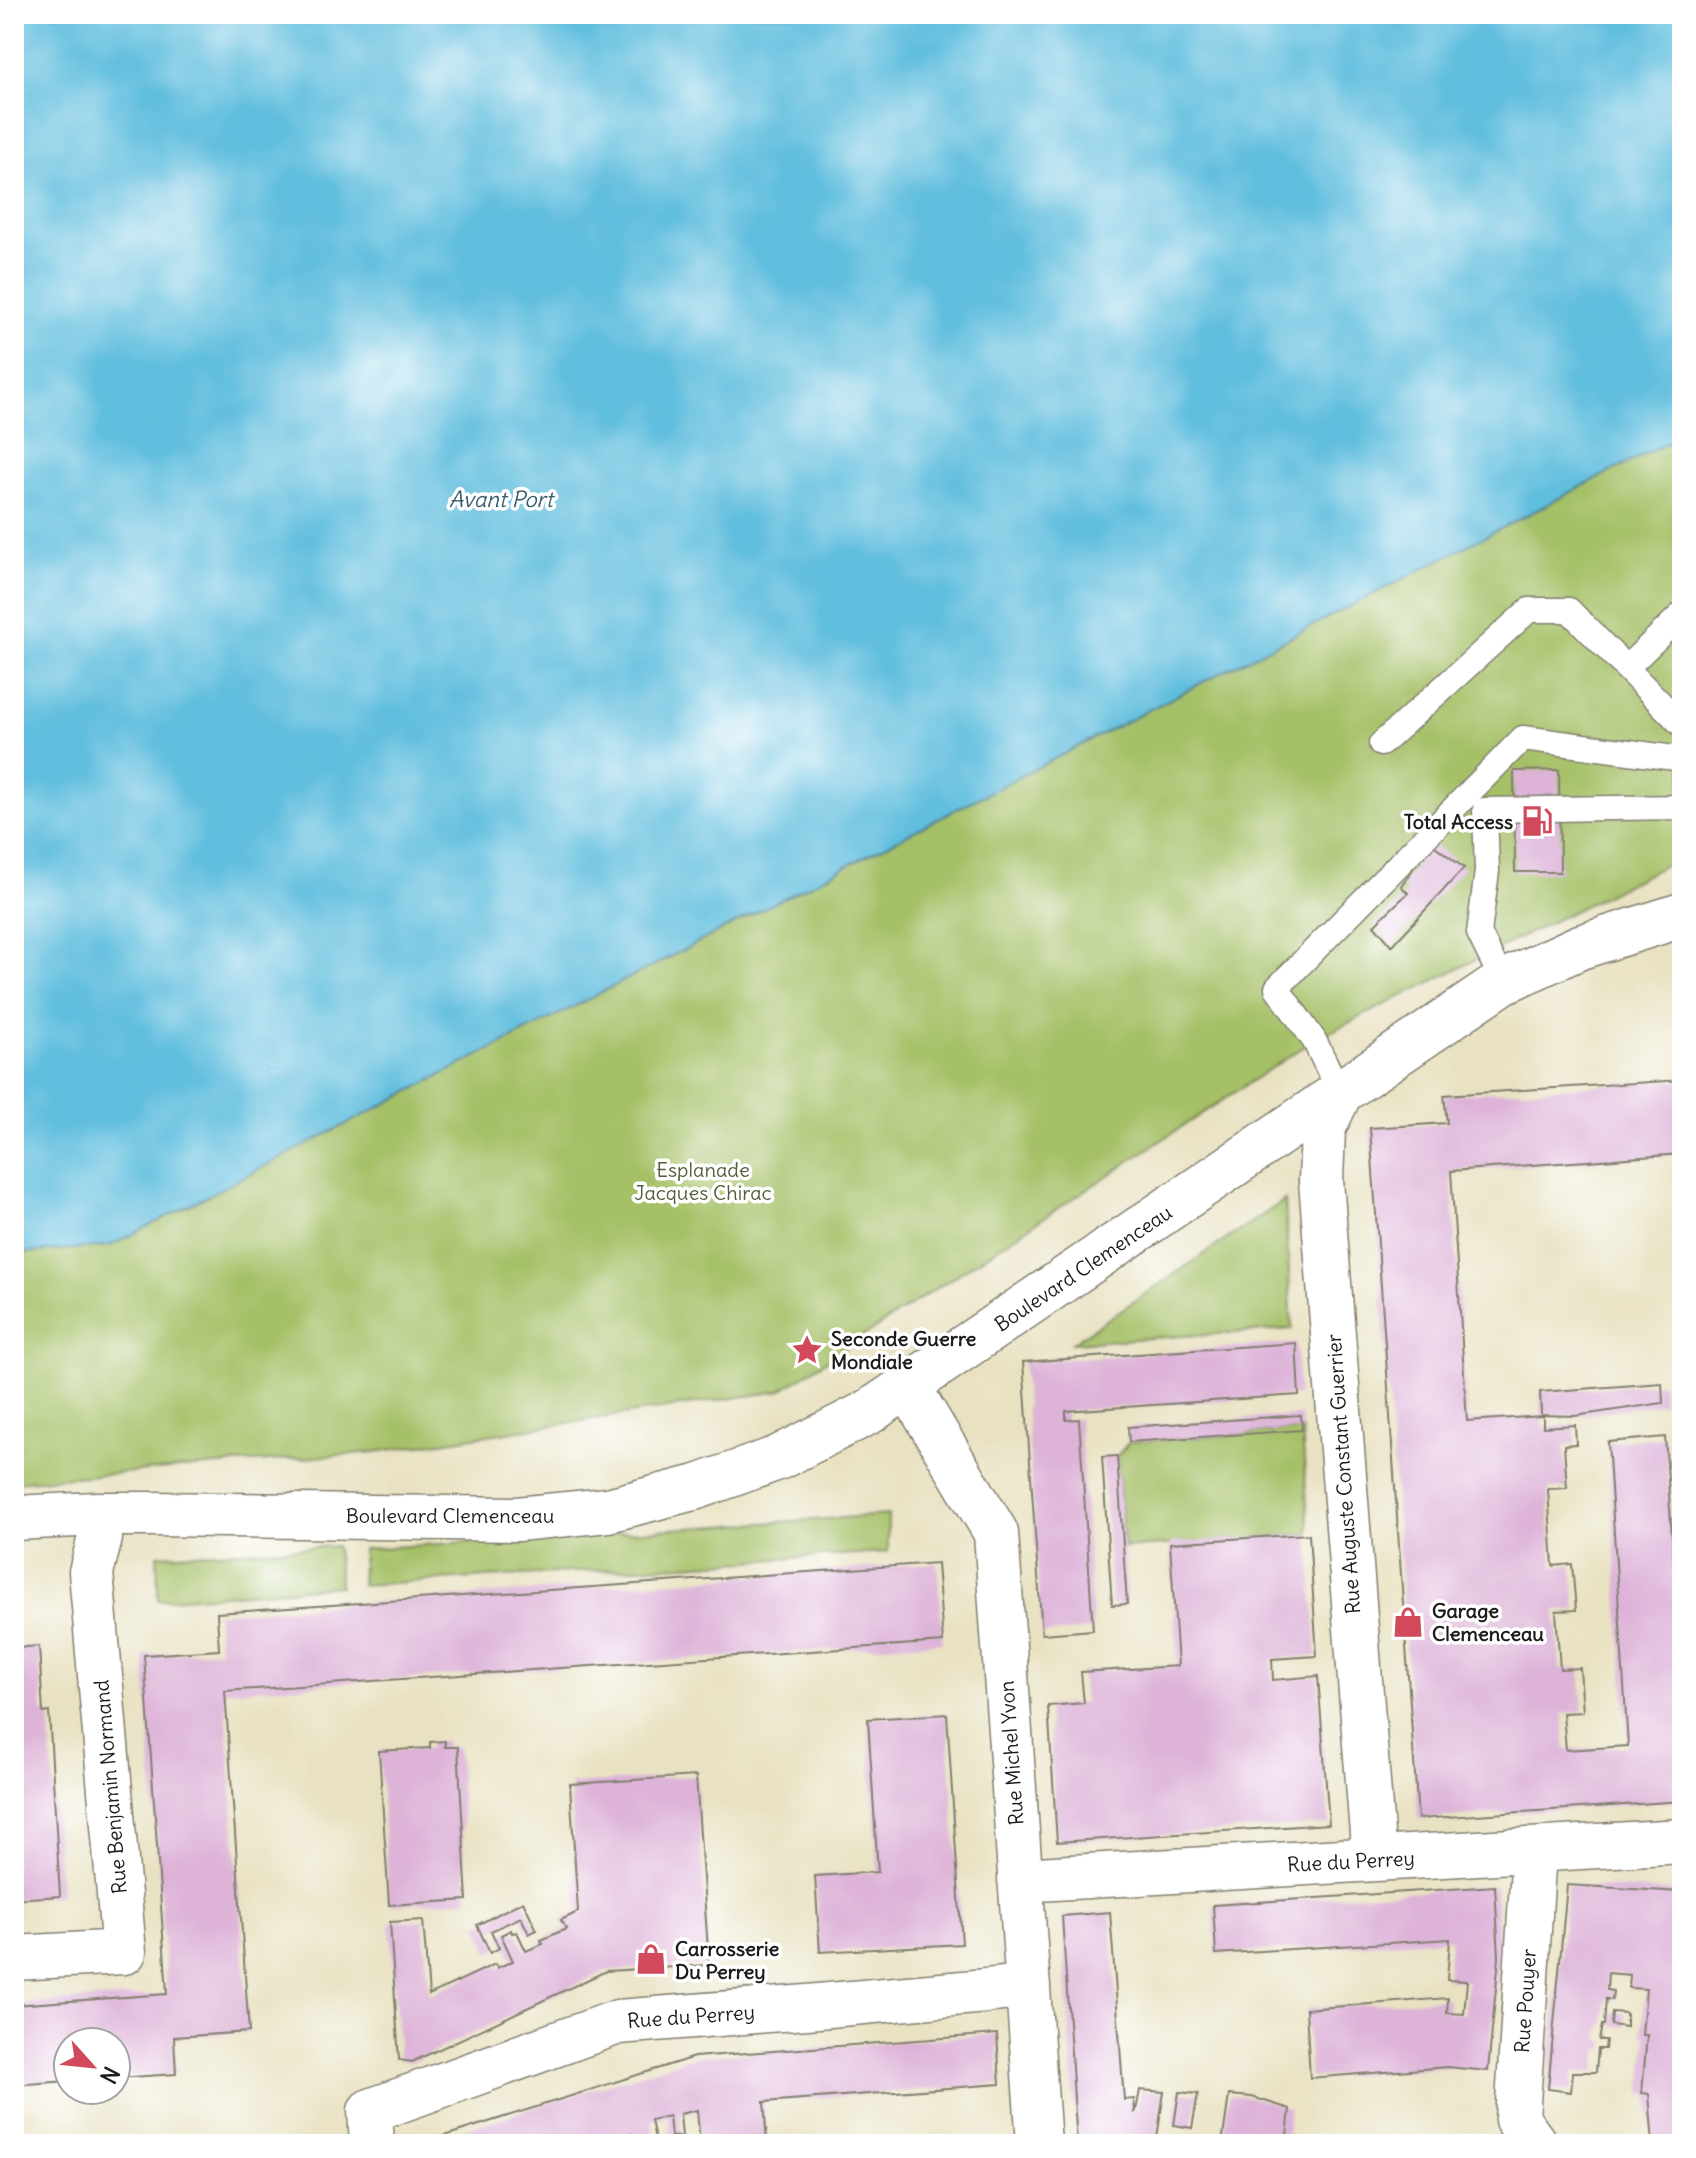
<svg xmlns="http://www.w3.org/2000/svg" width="1696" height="2158" viewBox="0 0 1696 2158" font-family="Delius,sans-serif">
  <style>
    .green { fill: #a5c066; stroke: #606e41; stroke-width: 2 }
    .water { fill: #60bede; stroke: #3e6d7d; stroke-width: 2 }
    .building { fill: #ddb3d8 }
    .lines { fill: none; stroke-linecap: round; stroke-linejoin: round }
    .lane-casing { stroke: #827f6f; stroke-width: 27 }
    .street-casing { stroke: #827f6f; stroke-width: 47 }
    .lane { stroke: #fff; stroke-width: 24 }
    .street { stroke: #fff; stroke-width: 44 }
    .labels { text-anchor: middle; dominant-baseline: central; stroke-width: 7; stroke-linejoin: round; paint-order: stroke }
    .poi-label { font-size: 20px; font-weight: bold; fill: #1c1c1c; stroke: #fff; text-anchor: start }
    .park-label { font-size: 20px; fill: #535e3a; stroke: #fff }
    .street-label { font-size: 20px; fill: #1c1c1c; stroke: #fff }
    .water-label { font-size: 22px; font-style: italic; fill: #375d6a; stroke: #fff }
  </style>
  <rect width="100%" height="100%" fill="#fff"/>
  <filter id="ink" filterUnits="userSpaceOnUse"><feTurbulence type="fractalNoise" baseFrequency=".0125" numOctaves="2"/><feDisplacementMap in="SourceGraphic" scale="16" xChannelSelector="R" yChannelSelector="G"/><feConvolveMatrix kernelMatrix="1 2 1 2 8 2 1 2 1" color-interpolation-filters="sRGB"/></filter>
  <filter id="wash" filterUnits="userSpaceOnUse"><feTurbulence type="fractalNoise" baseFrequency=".006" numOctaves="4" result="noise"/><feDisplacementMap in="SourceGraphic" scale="32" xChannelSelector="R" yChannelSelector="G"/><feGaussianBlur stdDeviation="1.8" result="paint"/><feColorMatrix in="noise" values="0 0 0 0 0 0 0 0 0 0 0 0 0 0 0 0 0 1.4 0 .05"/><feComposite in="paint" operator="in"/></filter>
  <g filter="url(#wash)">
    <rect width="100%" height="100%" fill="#e9e2c2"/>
    <!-- green -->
    <path class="green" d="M1682,420V857L1314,1040L780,1391L375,1452L14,1482V1248Z
      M1285,1200L1292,1329L1072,1343Z
      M1302,1430L1309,1534L1124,1548L1117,1456L1129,1442Z
      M888,1515V1552L361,1585L363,1549Z
      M336,1546L340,1586L158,1600L157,1555Z"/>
    <!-- water -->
    <path class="water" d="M14,14H1682V435L110,1246L14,1254Z"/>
    <g id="blocks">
      <!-- building -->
      <path class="building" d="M1559,770L1560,872H1515L1514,771Z
        M1431,843L1464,868L1392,946L1374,925L1408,893L1401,886Z
        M1682,1080V1154L1451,1171L1467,1421L1543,1416V1427L1575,1425L1576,1444L1564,1445L1567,1488L1548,1489L1553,1566L1572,1564L1576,1610L1556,1611L1560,1669L1580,1668L1583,1712L1563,1713L1566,1750L1628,1746L1608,1442L1665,1437L1682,1681V1801L1418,1819L1370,1128L1447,1123L1444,1095Z
        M1296,1343L1299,1395L1066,1411V1420L1079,1419L1093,1630L1042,1634L1023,1362Z
        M1662,1383L1663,1403L1575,1416L1541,1415L1540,1392Z
        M1301,1415L1302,1430L1129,1442L1128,1427Z
        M1117,1456L1127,1604L1112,1605L1102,1457Z
        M1309,1534L1317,1656L1272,1659L1273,1680L1318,1676L1329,1824L1057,1842L1048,1706L1084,1703L1081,1672L1178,1666L1170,1543Z
        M937,1563L943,1642L225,1691L249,2032L174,2037L176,2074L116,2078V2042H68V2081L14,2085V2005L167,1994L144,1655L219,1650L217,1613Z
        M39,1646L43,1713L49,1712L60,1896L14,1899V1648Z
        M947,1714L962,1944L820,1952L815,1876L878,1872L868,1719Z
        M445,1741V1747H458L467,1900L389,1905L379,1751L430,1748V1742Z
        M696,1776L709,1965L606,1971L412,2062L399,2060L390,1922L423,1920L429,1995L495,1964L497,1968L513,1961L501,1935L511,1930L512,1933L517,1932L526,1951L543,1944L541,1940L566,1929L561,1920L578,1912L570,1784Z
        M1567,1885L1682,1892V2144H1653L1649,2094L1642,2093L1647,2035H1642L1646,1989L1629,1988L1630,1975L1608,1973L1607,1990L1613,1991L1612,2000L1606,1999L1604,2025H1602L1599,2040H1606L1605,2049H1598L1596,2072H1573L1571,2092L1548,2089Z
        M1495,1886L1499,1957L1488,2071L1447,2067L1310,2078L1306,2009L1448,1998L1447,2013L1464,2014L1467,1981L1447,1980L1450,1939L1216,1954L1213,1905Z
        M523,1901L537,1930L529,1934L521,1917L491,1931L499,1948L490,1953L477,1925Z
        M1110,1912L1124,2100L1134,2099L1135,2112L1136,2111L1140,2090L1164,2092L1157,2138L1152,2141L1153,2144H1077L1062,1916Z
        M1612,2012L1626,2013V2027L1611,2025Z
        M997,2034L1000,2084L764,2102L767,2144H700L697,2110L680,2114L682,2136L671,2137L669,2116L651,2120L656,2144H634L632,2134L591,2144H419L694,2057Z
        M1179,2092L1198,2094L1192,2128L1174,2125Z
        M1229,2095L1252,2097L1290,2109L1286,2144H1222Z"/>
    </g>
  </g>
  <g filter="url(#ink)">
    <use href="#blocks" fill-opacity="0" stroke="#827f6f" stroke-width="2"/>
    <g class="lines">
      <defs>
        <path id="lane" d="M1682,614L1626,668L1682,725
          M1381,744L1529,610H1569L1626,668
          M1503,982L1479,933L1487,871L1485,810L1682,807
          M1340,1093L1314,1040L1277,988L1523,738L1682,759"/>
        <path id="street" d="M1340,1093L1323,1129L1321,1181L1374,1859
          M908,1386L996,1533L1039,2144
          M14,1518L97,1514H152L517,1519L608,1510L697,1487L778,1458L869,1412L1503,982L1580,947L1682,915
          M1534,1851L1517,2119L1535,2144
          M1020,1880L1682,1841
          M14,1958L124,1952L91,1572L100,1538L97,1514
          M372,2144L370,2111L618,2022L807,2007L986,1991L1028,1986"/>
      </defs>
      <!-- lane casing -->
      <use href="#lane" class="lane-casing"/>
      <!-- street casing -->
      <use href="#street" class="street-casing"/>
      <!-- lane -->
      <use href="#lane" class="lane"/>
      <!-- street -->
      <use href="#street" class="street"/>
    </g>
  </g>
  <!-- icons -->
  <defs>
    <symbol id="fuel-bare" viewBox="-9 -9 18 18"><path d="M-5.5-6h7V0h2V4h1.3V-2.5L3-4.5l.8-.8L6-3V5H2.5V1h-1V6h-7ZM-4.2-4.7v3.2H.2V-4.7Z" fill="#d1495b" stroke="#fff" stroke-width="2.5" paint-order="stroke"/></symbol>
    <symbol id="sight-bare" viewBox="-9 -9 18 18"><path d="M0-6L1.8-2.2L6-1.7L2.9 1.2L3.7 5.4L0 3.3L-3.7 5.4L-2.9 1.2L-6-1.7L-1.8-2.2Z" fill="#d1495b" stroke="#fff" stroke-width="2.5" paint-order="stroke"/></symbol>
    <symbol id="shop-bare" viewBox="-9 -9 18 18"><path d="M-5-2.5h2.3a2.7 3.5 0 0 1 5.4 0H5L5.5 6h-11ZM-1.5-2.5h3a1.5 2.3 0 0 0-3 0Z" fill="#d1495b" stroke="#fff" stroke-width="2.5" paint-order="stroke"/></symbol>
  </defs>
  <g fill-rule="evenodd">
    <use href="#fuel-bare" x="1515" y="799" width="44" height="44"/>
    <use href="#sight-bare" x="785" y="1328" width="44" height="44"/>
    <use href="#shop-bare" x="1386" y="1600" width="44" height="44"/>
    <use href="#shop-bare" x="629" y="1937" width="44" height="44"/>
  </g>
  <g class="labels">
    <!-- poi labels -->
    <g class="poi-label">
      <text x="1513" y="821" text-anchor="end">Total Access</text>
      <text x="831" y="1338">Seconde Guerre<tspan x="831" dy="23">Mondiale</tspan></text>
      <text x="1432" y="1610">Garage<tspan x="1432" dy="23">Clemenceau</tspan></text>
      <text x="675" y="1948">Carrosserie<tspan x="675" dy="23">Du Perrey</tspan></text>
    </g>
    <!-- park labels -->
    <g class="park-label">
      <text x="703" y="1169">Esplanade<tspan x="703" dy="23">Jacques Chirac</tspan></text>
    </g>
    <!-- street labels -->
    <g class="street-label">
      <text transform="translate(1083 1268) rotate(-34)">Boulevard Clemenceau</text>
      <text transform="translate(1343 1474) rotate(-94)">Rue Auguste Constant Guerrier</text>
      <text x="450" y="1515">Boulevard Clemenceau</text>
      <text transform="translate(1011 1753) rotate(-94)">Rue Michel Yvon</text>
      <text transform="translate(110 1787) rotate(-95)">Rue Benjamin Normand</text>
      <text transform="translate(1351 1861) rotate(-3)">Rue du Perrey</text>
      <text transform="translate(1525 2001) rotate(-86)">Rue Pouyer</text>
      <text transform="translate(691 2016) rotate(-4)">Rue du Perrey</text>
    </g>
    <!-- water labels -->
    <g class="water-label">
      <text x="501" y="499">Avant Port</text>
    </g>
  </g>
  <!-- margin -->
  <rect width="1696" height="2158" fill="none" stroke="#fff" stroke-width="48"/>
  <!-- north arrow -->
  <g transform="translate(92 2066) rotate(117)"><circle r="38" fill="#ffffff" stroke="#a4a4a4" stroke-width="2"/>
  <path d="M0-6L14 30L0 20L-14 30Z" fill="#d1495b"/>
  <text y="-12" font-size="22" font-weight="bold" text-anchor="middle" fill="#1c1c1c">N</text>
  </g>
</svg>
